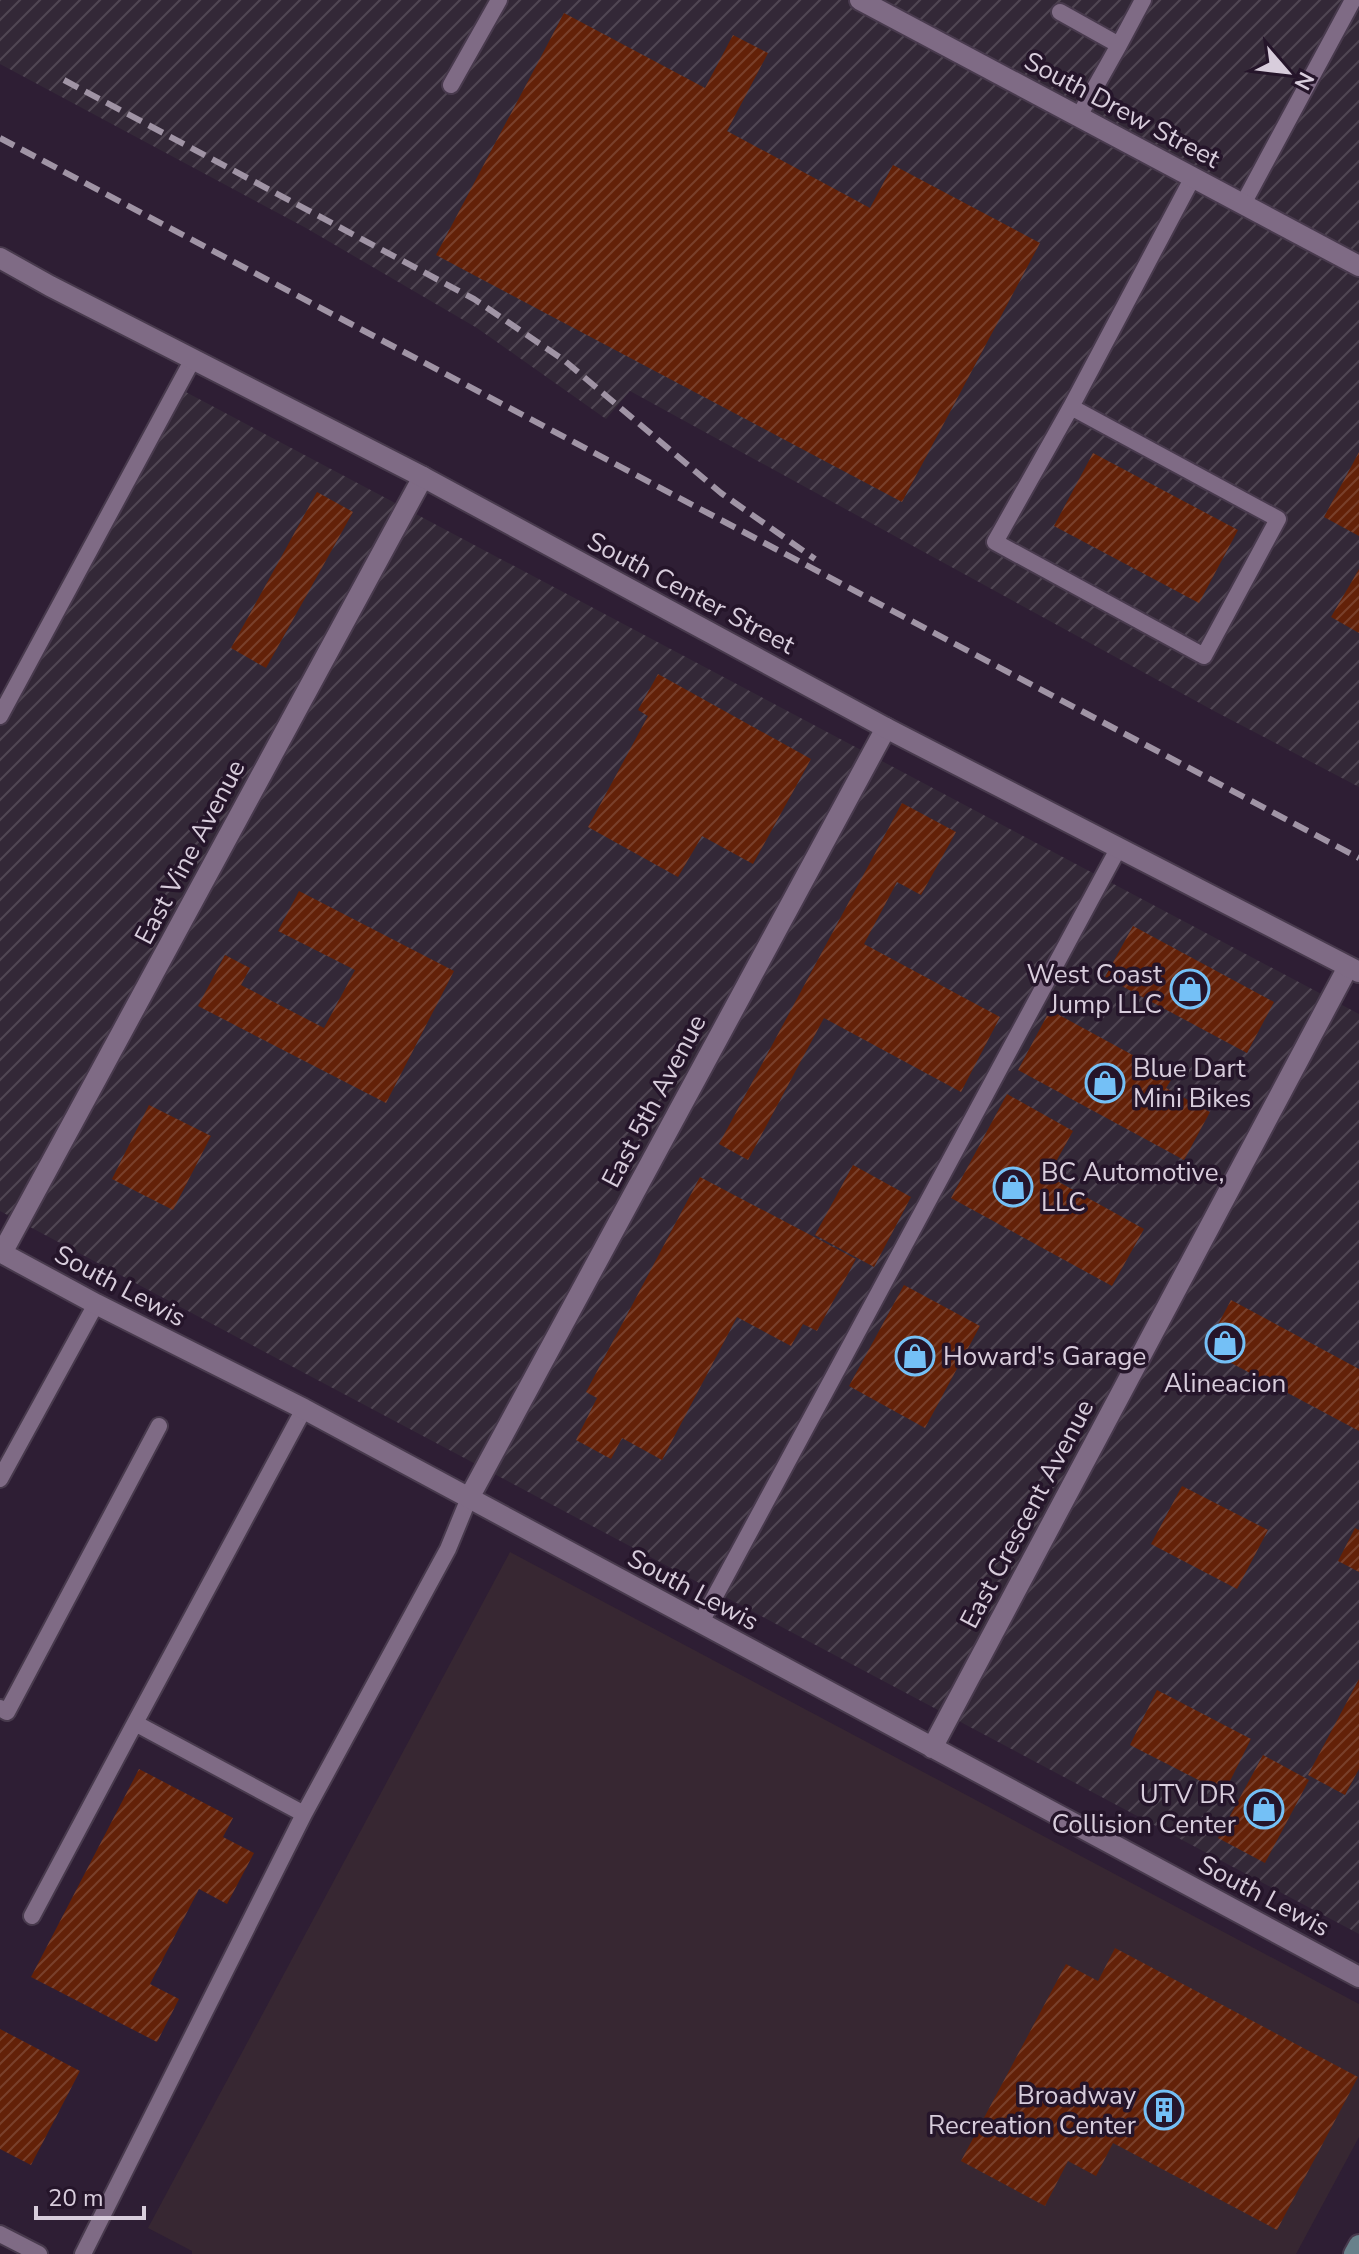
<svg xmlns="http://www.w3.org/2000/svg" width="1359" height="2254" viewBox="0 0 1359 2254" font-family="'Nunito Sans',sans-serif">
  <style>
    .commercial { fill: #372732 }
    .industrial { fill: url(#industrial-furrows) }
    .building { fill: url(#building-hatch) }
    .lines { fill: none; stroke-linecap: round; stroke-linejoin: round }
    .service-casing { stroke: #483a4d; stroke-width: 20 }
    .minor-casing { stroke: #483a4d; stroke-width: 24 }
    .tertiary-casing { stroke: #483a4d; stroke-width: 24 }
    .secondary-casing { stroke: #483a4d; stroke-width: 24 }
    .service { stroke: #7f6b85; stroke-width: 16 }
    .minor { stroke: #7f6b85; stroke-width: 20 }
    .tertiary { stroke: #7f6b85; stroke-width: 20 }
    .secondary { stroke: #68818b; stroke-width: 20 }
    .rail { stroke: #a094a5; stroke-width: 6; stroke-dasharray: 16 8; stroke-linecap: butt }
    .labels { text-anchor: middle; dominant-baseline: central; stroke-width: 7; stroke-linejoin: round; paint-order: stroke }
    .street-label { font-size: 26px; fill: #d8cddc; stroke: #25152a }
    .poi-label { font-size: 26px; fill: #d8cddc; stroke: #25152a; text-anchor: end }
  </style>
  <defs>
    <pattern id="industrial-furrows" width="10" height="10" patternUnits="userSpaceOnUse" patternTransform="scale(2)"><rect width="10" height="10" fill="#332837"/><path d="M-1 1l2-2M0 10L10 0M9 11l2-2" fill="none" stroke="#504653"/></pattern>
    <pattern id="building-hatch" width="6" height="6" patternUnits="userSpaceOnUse" patternTransform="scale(2)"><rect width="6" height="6" fill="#632108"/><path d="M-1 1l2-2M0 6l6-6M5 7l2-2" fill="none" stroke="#79402b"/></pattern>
  </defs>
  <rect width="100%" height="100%" fill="#2e1e34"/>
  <!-- commercial -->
  <path class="commercial" d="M510,1552L1359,2004V2137L1296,2254H192V2251L148,2228Z"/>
  <!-- industrial -->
  <path class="industrial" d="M0,0H1359V787L1216,712L630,391L606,419L477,328L306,228L0,64Z
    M182,390L1359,1014V1934L0,1211V726Z"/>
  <!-- building -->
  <path class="building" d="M564,13L705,88L733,35L768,53L727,131L870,208L893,165L1040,243L902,502L436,255Z
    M1359,452V536L1324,517Z
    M1093,453L1238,530L1199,603L1054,526Z
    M317,492L353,512L266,668L231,648Z
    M1359,569V633L1331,617Z
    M658,674L811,759L753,864L702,836L678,877L588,827L648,716L638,710Z
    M902,803L956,832L921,895L897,882L864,944L1000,1017L961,1092L824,1018L748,1160L719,1144Z
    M299,891L454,971L386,1103L198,1006L225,955L250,968L241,985L324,1028L355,970L278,931Z
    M1133,926L1274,1002L1247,1053L1105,977Z
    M1050,1010L1173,1077L1166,1088L1210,1112L1184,1160L1018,1070Z
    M1007,1094L1073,1131L1048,1176L1144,1229L1112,1286L951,1198Z
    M149,1105L211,1136L173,1210L112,1179Z
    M853,1165L911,1197L874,1267L815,1235Z
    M700,1177L856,1259L817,1331L803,1324L791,1346L737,1317L662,1460L622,1438L611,1459L576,1440L597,1398L586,1392Z
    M904,1285L980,1326L925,1428L849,1386Z
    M1231,1300L1359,1369V1431L1205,1349Z
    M1182,1486L1268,1530L1237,1589L1151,1544Z
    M1355,1528L1359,1530V1572L1338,1561Z
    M1359,1679V1769L1345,1795L1308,1775Z
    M1157,1690L1251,1739L1224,1793L1130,1745Z
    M1263,1755L1309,1780L1265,1863L1218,1838Z
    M139,1769L233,1818L223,1837L254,1853L227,1904L199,1889L150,1984L179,1999L157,2042L31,1977Z
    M1115,1948L1358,2077L1277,2230L1113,2143L1096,2176L1068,2161L1045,2206L961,2161L1066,1964L1098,1981Z
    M0,2029L80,2071L31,2165L0,2149Z"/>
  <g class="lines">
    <defs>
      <path id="service" d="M1060,12L1119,45L1079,116
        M1119,45L1143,0
        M451,85L499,0
        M1243,204L1353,0
        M1071,407L1278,519L1204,656L995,542L1071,407L1193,177
        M0,716L193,359
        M0,1479L96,1304
        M700,1624L1118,849
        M0,1708L7,1712L159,1426
        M304,1814L448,1549L469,1498
        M32,1916L135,1723
        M0,2234L39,2254
        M83,2254L304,1814L135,1723L304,1409"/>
      <path id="minor" d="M860,0L1359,266
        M0,1252L96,1304L304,1409L1359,1977
        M2,1253L423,477
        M469,1498L886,728
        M932,1748L1348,967"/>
      <path id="tertiary" d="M0,258L50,286L423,477L886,728L1359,972"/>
      <path id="secondary" d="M1354,2254L1359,2245"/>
    </defs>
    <!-- service casing -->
    <use href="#service" class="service-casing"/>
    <!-- minor casing -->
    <use href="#minor" class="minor-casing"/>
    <!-- tertiary casing -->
    <use href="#tertiary" class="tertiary-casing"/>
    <!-- secondary casing -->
    <use href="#secondary" class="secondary-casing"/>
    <!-- service -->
    <use href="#service" class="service"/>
    <!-- minor -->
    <use href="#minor" class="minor"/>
    <!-- tertiary -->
    <use href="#tertiary" class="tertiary"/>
    <!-- secondary -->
    <use href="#secondary" class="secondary"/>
    <!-- rail -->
    <path class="rail" d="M64,80L474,299L565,361L721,493L815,559
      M0,138L1359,858"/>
  </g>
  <!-- icons -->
  <defs>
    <symbol id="shop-ring" viewBox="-11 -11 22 22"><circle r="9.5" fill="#25152a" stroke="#74c0f6" stroke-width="1.5"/><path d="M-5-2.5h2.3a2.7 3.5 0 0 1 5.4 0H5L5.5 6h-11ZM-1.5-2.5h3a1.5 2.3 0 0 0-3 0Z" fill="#74c0f6"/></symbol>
    <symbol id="building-ring" viewBox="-11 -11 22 22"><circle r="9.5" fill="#25152a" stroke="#74c0f6" stroke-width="1.5"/><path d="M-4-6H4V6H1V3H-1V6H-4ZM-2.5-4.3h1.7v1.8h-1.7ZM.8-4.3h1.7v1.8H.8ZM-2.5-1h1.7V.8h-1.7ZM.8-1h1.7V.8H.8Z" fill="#74c0f6"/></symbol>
  </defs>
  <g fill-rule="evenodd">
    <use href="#shop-ring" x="1168" y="967" width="44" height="44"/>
    <use href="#shop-ring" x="1083" y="1061" width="44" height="44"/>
    <use href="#shop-ring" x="991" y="1165" width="44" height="44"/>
    <use href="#shop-ring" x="1203" y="1321" width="44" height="44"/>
    <use href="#shop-ring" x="893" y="1334" width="44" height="44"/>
    <use href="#shop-ring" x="1242" y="1787" width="44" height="44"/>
    <use href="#building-ring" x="1142" y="2088" width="44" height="44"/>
  </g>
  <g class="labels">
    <!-- street labels -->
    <g class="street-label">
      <text transform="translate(1122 110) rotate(28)">South Drew Street</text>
      <text transform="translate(691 593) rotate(28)">South Center Street</text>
      <text transform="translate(190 852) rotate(-62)">East Vine Avenue</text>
      <text transform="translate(654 1101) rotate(-62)">East 5th Avenue</text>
      <text transform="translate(120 1286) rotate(28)">South Lewis</text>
      <text transform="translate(1027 1514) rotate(-62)">East Crescent Avenue</text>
      <text transform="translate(693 1590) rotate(28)">South Lewis</text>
      <text transform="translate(1264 1896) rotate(28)">South Lewis</text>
    </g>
    <!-- poi labels -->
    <g class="poi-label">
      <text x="1162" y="974">West Coast<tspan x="1162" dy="30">Jump LLC</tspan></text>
      <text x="1133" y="1068" text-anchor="start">Blue Dart<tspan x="1133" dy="30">Mini Bikes</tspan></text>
      <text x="1041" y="1172" text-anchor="start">BC Automotive,<tspan x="1041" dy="30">LLC</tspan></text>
      <text x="943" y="1356" text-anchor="start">Howard's Garage</text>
      <text x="1225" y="1383" text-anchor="middle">Alineacion</text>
      <text x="1236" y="1794">UTV DR<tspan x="1236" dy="30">Collision Center</tspan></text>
      <text x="1136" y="2095">Broadway<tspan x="1136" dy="30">Recreation Center</tspan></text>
    </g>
  </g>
  <!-- north arrow -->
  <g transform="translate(1287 72) rotate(118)" stroke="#25152a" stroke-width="6" paint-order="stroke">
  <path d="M0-6L14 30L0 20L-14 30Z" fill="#d8cddc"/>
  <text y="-12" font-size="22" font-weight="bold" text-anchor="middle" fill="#d8cddc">N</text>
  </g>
  <!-- scale -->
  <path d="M36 2206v12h108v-12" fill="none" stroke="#d8cddc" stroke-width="4"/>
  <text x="48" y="2206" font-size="24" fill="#d8cddc" stroke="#25152a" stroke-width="6" paint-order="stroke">20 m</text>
</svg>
